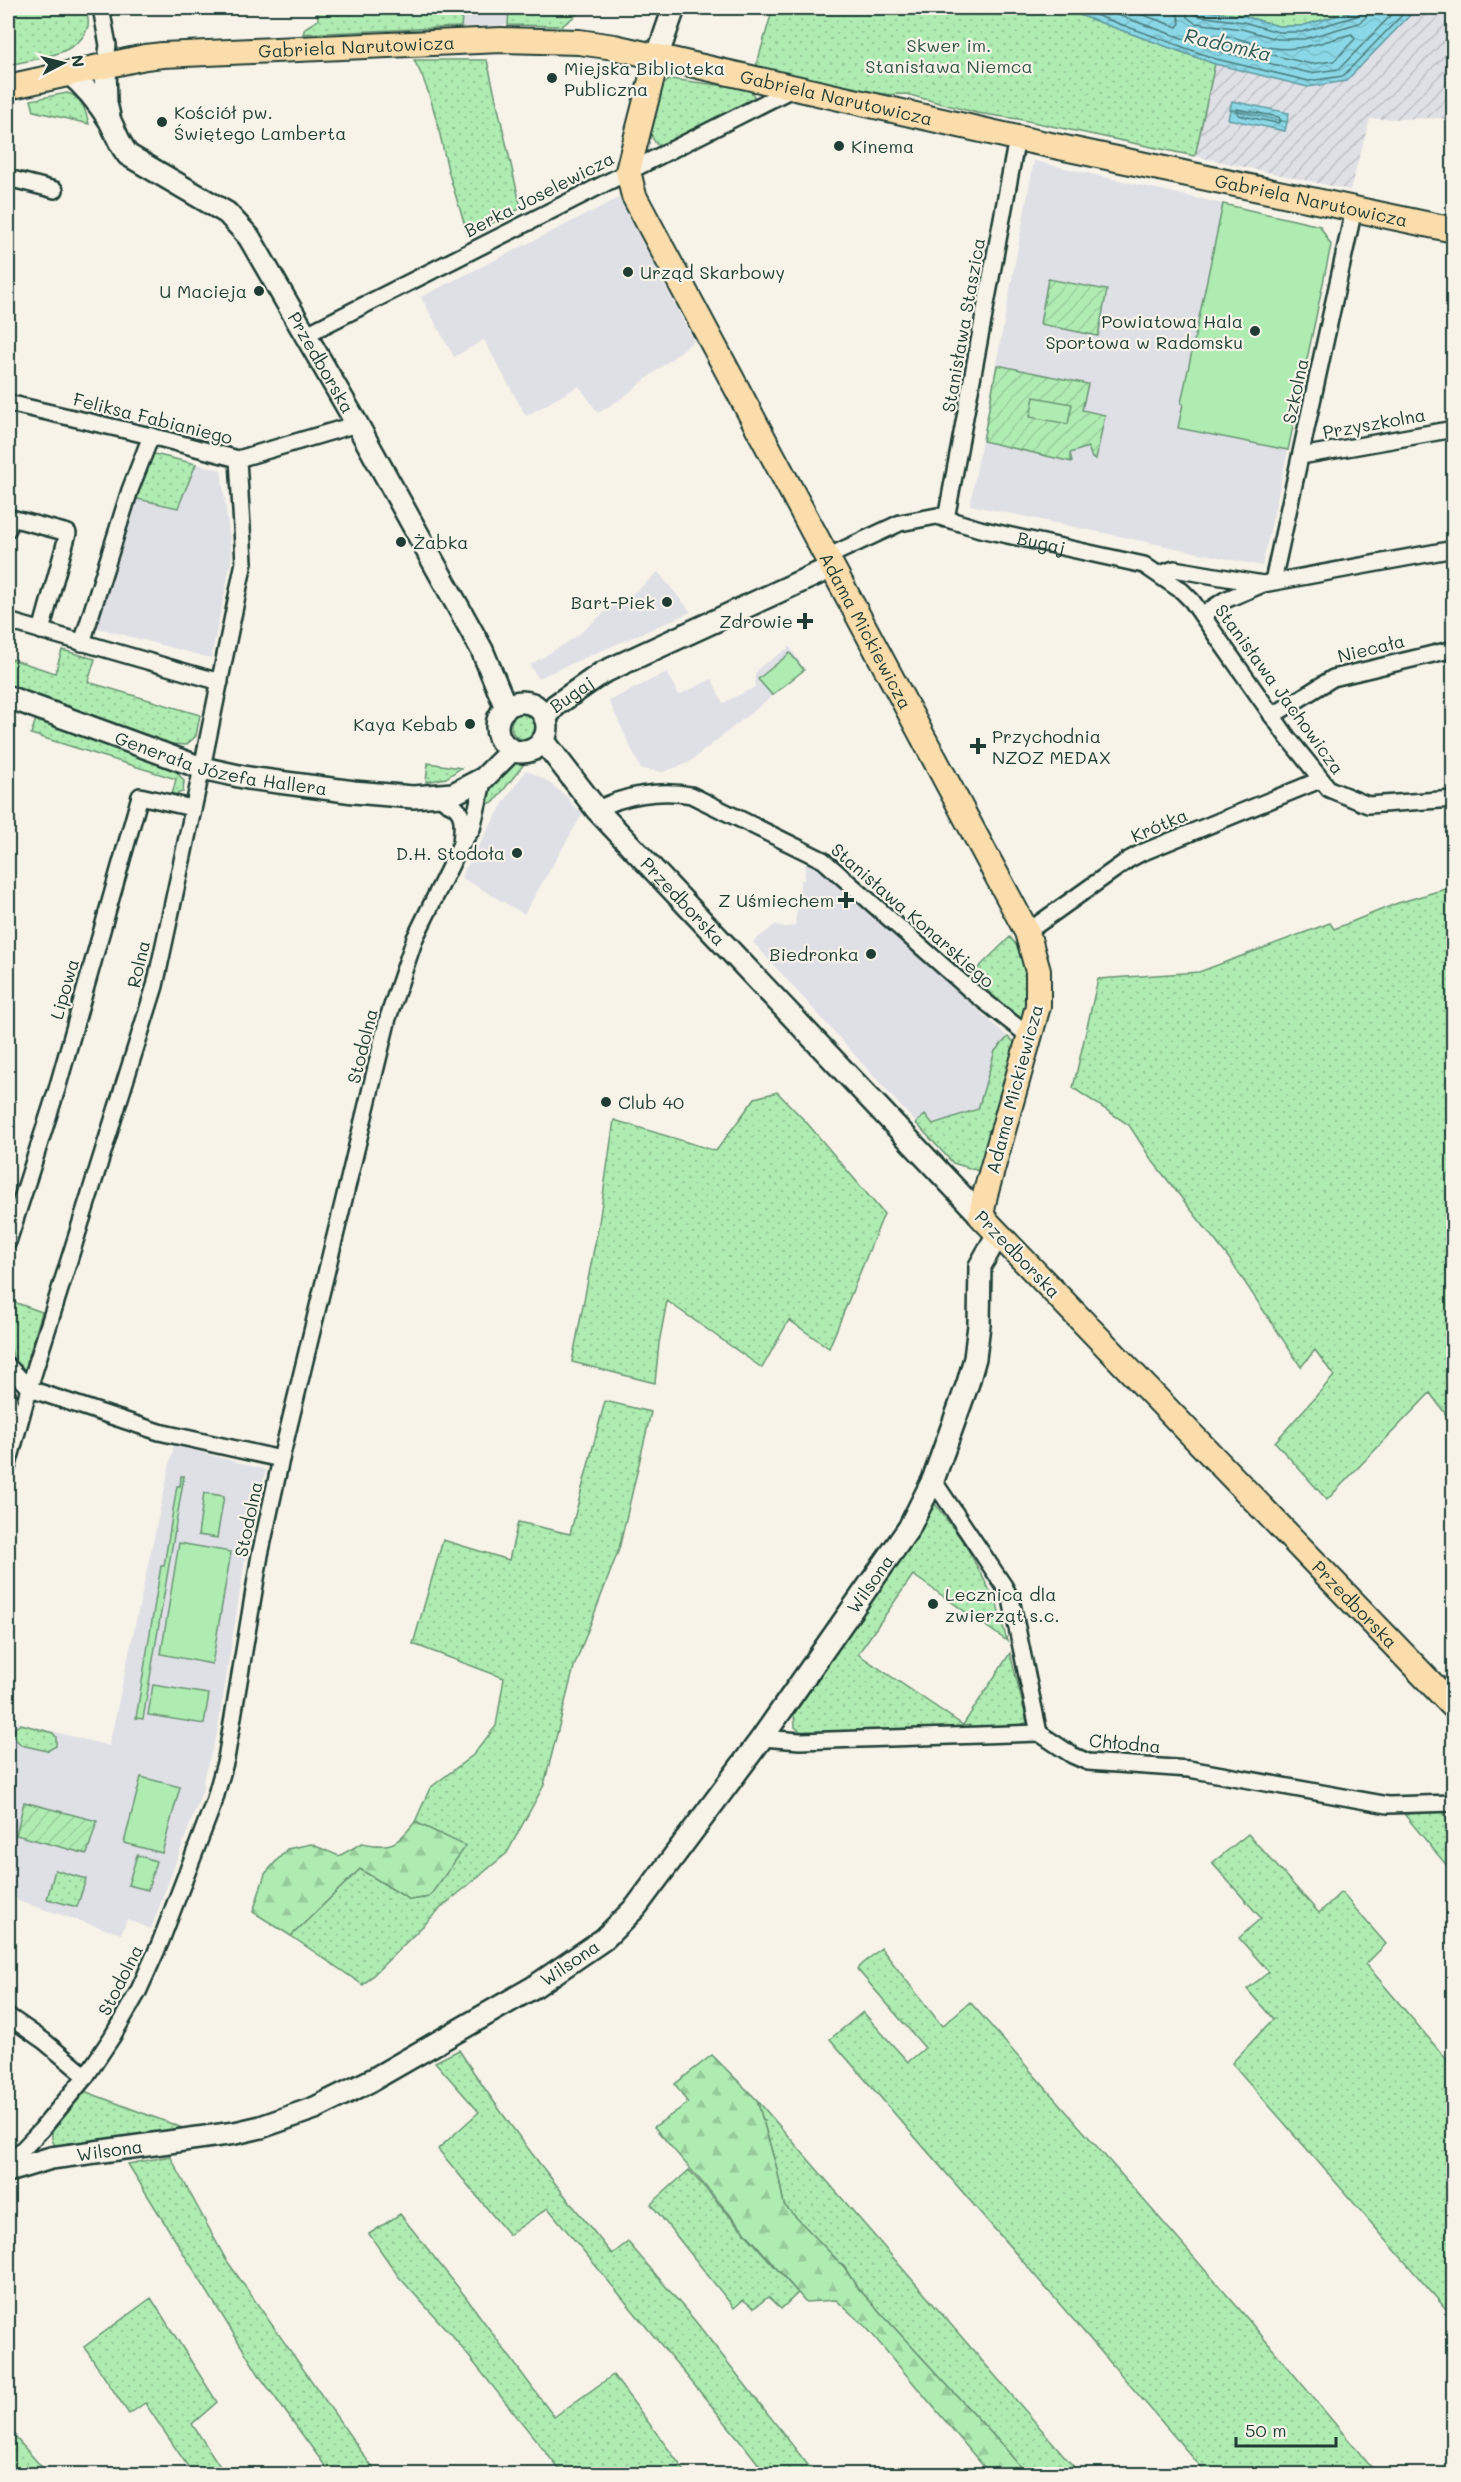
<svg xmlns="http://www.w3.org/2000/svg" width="1461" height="2482" viewBox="0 0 1461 2482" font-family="Mali,sans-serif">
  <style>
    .built { fill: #dfdfe6 }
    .industrial { fill: url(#industrial-furrows) }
    .grass { fill: url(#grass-dots); stroke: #679473; stroke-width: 1.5 }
    .forest { fill: url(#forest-firs); stroke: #679473; stroke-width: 1.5 }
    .garden { fill: url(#garden-furrows); stroke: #679473; stroke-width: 1.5 }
    .pitch { fill: #afecb2; stroke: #679473; stroke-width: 1.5 }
    .water { fill: url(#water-waves); stroke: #5f9a9f; stroke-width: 1.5 }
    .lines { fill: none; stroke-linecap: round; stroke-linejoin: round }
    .shore { stroke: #4a7b7c; stroke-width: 1.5 }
    .street-casing { stroke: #1f3d34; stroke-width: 20 }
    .secondary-casing { stroke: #1f3d34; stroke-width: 26 }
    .primary-casing { stroke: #1f3d34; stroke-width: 28 }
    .street { stroke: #f7f3e8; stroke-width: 15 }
    .secondary { stroke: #f7f3e8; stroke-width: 21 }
    .primary { stroke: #fbddab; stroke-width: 24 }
    .poi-dot { fill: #1f3d34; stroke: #f7f3e8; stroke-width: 2 }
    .labels { text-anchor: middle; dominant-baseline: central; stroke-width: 4.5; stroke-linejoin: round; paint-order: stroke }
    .park-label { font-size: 18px; fill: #355747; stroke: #f7f3e8 }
    .street-label { font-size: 18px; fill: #1f3d34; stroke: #f7f3e8 }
    .poi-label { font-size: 18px; fill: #1f3d34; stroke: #f7f3e8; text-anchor: start }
    .water-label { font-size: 20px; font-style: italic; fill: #345c58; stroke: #f7f3e8 }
  </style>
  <defs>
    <pattern id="industrial-furrows" width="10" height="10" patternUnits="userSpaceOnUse" patternTransform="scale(1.5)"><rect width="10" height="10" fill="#dfdfe6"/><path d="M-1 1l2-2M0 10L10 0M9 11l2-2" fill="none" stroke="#bfc0c6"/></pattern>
    <pattern id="grass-dots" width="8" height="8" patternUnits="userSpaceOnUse" patternTransform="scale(1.5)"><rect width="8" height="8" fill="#afecb2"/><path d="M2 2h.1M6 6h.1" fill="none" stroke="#96cb9a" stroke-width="1.8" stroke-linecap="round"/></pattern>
    <pattern id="forest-firs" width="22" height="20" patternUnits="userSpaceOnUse" patternTransform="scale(1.5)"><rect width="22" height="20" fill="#afecb2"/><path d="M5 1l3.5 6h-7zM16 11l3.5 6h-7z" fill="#96cb9a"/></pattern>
    <pattern id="garden-furrows" width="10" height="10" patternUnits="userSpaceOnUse" patternTransform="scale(1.5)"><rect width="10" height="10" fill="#afecb2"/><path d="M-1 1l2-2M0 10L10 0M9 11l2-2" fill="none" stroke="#96cb9a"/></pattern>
    <pattern id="water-waves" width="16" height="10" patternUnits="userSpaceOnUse" patternTransform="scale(1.5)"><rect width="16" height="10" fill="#8ad8e7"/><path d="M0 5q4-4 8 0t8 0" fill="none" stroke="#77bac7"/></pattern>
  </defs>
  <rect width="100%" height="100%" fill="#f7f3e8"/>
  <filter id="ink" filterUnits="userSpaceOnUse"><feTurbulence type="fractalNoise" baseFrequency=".0167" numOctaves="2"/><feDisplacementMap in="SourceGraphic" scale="12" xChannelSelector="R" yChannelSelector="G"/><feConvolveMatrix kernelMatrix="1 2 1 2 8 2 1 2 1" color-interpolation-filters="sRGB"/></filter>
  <g filter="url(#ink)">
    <!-- built -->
    <path class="built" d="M463,8H509L508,25L461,27Z
      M1034,161L1223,204L1181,403L1183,404L1178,427L1288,450L1262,566L970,505Z
      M619,198L694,341L622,398L598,413L579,386L526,416L484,340L454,357L421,297Z
      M196,464L221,470L232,557L211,658L94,627L133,498L178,508Z
      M658,572L691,612L538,678L530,665L573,639L605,612L638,590Z
      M790,647L805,670L688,763L663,772L641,769L609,701L667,672L679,695L712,679L723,703L755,687V674L760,667Z
      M526,770L547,781L567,797L573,806L583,813L524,914L461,877L504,802Z
      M807,857L1008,1037L995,1051L978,1109L933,1124L925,1115L916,1123L753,942L775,925L785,927L795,926L801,880H804Z
      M174,1445L266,1470L247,1547L217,1734L204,1776L203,1789L151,1929L127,1919L121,1934L18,1901L9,1882L13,1865L8,1863V1720L109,1746Z"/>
    <!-- industrial -->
    <path class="industrial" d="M1417,8H1453V118L1370,119L1350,190L1195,156L1215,64L1308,87L1345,81Z"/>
    <!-- grass -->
    <path class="grass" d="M8,8H86C87,13 89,21 88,26C80,56 33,59 8,65Z
      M317,8H463L461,27L303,34L305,28L318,20Z
      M509,8H575L584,9L562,26L508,25Z
      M773,8H1068L1072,12L1215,64L1195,156L1018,119L977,113L906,94L876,95L756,67Z
      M1185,8H1364L1301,26H1278L1244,16Z
      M414,60H487L521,208L468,236C462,214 454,192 448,170C439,132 433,94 414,60Z
      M670,79L750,89L754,96L751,102L664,144H656L650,133L658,90Z
      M67,93C83,97 85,110 89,124L34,111L31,100Z
      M150,453L196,464L178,508L133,498Z
      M62,650L95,659L88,682L200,715L196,736L186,745L173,744L171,749L8,689V658L55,673Z
      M511 726a13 13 0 1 1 26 0a13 13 0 1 1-26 0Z
      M36,719L176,771L184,781L183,792L172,795L176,779L31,734Z
      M519,756L531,757L540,761L528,759L494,802L482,805L485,787Z
      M428,763L461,768L446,778L426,782Z
      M1452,887L1454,893L1453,1424L1430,1393L1327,1500L1275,1442L1334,1376L1315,1350L1301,1367L1228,1257L1151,1159L1129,1125L1073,1088L1098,979L1199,972L1330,923L1334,929L1398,903Z
      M1010,937L1027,959L1030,977L1026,1019L1013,1014L971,975Z
      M1008,1037L1018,1045L979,1171L953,1163L916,1123L925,1115L933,1124L978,1109L995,1051Z
      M777,1092L807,1123L884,1214L829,1348L789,1320L762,1368L667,1301L659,1343L655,1383L572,1362L599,1223L614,1120L716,1151L755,1098Z
      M8,1300L42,1312L27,1362L31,1363L28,1369L22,1370L13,1365L10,1357H13L8,1338Z
      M605,1401L651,1412L619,1549L574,1667L544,1785L507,1853L443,1906L363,1985L291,1936L360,1869L410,1900L428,1897L465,1847L415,1822L430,1788L473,1755L496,1726L504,1678L413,1644L443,1540L509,1560L518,1522L570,1534Z
      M935,1504L965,1544L997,1604L1007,1641L913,1575L858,1654L963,1725L1010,1653L1027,1722L1014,1729L804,1734L795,1727L794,1714Z
      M21,1724L53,1733L56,1737V1746L47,1751L21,1745L13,1736L15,1728Z
      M1443,1812L1453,1824V1873L1404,1814Z
      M1248,1834L1319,1913L1341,1892L1386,1944L1366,1964L1453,2067V2317L1232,2063L1273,2019L1247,1989L1269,1972L1239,1938L1261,1918L1212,1863Z
      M55,1870L86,1879L77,1907L47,1899Z
      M881,1948L942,2026L970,2002L1241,2311L1377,2474H1207L830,2039L863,2012L908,2062L925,2048L857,1969Z
      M459,2050C505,2122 558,2188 612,2254L628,2242L696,2322L815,2474H766L743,2444L548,2208L509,2235L438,2149L479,2112L435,2062Z
      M84,2091L188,2130L56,2147L52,2140V2132Z
      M757,2100L1080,2474H1026L1004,2447L856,2286L845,2268L784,2205L777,2169Z
      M170,2156L225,2258L377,2474H331L261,2378L128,2164Z
      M689,2170L798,2293L781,2309L768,2297L754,2308L743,2300L734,2308L651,2204Z
      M400,2214L465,2296L554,2417L613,2375L687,2474H563L454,2338L399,2277L369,2234Z
      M151,2298L217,2402L192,2424L225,2474H193L145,2403L129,2414L84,2347Z
      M8,2429L48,2474H8Z"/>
    <!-- forest -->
    <path class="forest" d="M415,1822L466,1846L429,1897L410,1900L360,1869L291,1936L253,1912L265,1874L287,1849L311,1844L339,1856L362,1843C392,1849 396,1845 415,1822Z
      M712,2055L757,2100L777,2169L784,2205L845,2268L856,2286L1004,2447L1026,2474H990L866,2327L836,2300L806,2302L654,2127L688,2103L675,2084Z"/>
    <!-- garden -->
    <path class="garden" d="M1048,279L1107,290L1098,336L1040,324Z
      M997,365L1088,384L1082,410L1105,415L1096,459L1092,458L1088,447L1070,453L1072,462L983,441Z
      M24,1802L97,1821L87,1854L16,1835Z"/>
    <!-- pitch -->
    <path class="pitch" d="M1223,204L1320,226L1331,245L1288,450L1178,428L1183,404L1181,403Z
      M1034,397L1072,404L1068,424L1030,417Z
      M790,653L804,670L772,695L758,679Z
      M181,1476H184L143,1719L136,1718L161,1566H164L177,1486H180Z
      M204,1493L224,1496L217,1538L198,1535Z
      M179,1543L231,1552L212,1664L161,1654Z
      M153,1685L209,1694L204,1724L148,1715Z
      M141,1777L180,1787L162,1853L124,1843Z
      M137,1855L156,1861L148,1890L128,1885Z"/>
    <!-- water -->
    <path class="water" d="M1068,8H1184L1244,16L1278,26H1301L1364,8H1417L1346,81L1308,87L1215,64L1071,12Z
      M1232,101L1289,113L1287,122L1230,109Z
      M1230,110L1287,122L1285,131L1228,119Z"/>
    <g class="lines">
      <!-- shore -->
      <path class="shore" d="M1076,8L1216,59L1309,81L1343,76L1409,8
        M1098,8L1218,51L1310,73L1339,69L1398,8
        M1124,8L1177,27L1180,23L1176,8
        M1185,8L1187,17L1195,23L1242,29L1277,39H1304L1359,23L1366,17L1368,8
        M1192,8L1193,13L1198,16L1243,22L1278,32H1302L1357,16L1361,8
        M1352,34L1355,39L1334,61L1311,64L1221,43L1213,38L1215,35C1237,35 1254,46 1274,48C1302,52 1326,40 1352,34Z
        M1237,109L1279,117L1281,121L1277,123L1238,115Z"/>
      <defs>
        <g id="street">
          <path d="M101,8L108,45L105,66"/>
          <path d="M8,178L55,190"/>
          <path d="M305,335L792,89"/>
          <path d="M8,403L151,436L238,459L357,424"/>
          <path d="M1301,456L1454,429"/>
          <path d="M946,519L1017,138"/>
          <path d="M8,529L11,518L68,533L41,631"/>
          <path id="s1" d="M827,557L900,523L937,516L980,529L1144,565L1182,591L1192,601L1288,738L1329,789L1368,805L1454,799"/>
          <path d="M1160,574L1174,569L1263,584"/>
          <path d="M1273,581L1354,209"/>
          <path d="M1202,615L1225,600L1263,584L1454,549"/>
          <path d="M8,621L220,682"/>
          <path d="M82,643L130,490L151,436"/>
          <path d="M1272,716L1333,678L1454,649"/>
          <path d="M440,796C444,801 446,802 452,805C466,813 462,829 461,843"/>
          <path d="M597,810C623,795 661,789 691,795L823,860L969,989L1030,1037"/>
          <path d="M1027,932L1128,860L1141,853L1320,780"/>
          <path d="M8,1242L57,1089L140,796L192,808"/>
          <path d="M8,1366L29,1388L39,1392L159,1432L281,1459"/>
          <path d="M8,1397L17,1429"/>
          <path d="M8,1465L29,1388L155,986L202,768L244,562L238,459"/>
          <path d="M933,1480L1004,1586L1011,1599L1039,1733"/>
          <path d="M762,1738L800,1741L1039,1733L1072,1755L1088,1762L1189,1769L1388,1805L1454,1803"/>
          <path d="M8,2016L44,2041L86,2076"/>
          <path d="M8,2165L41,2130L86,2076L112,2037L138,1992L160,1943L214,1802L226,1759L260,1555L281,1459L388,1018L415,938L460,846L472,829L484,778"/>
        </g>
        <g id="secondary">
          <path d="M657,57L674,8"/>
          <path d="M105,66L106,103L109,116"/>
          <path id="s2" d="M69,73C86,87 98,102 110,121C116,133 119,144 128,155L227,213L249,237L357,424L482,650L506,708"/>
          <path id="s3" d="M8,697L202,768L248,778L354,792L413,797L453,794L484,778L512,750"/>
          <circle cx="522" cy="727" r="25"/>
          <path id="s4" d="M545,718L556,705L602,673L832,567"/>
          <path id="s5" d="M543,740L597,810L981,1216"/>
          <path id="s6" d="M8,2171L51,2158L235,2133L261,2127L315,2108L372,2080L534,1987L604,1939L636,1907L762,1738L909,1528L933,1480L968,1383L975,1358L979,1325L980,1266L998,1234"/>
        </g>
        <g id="primary">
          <path id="s7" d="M657,57L628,171L634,196L1027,932L1038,971V1006L985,1195L981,1216L1454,1707"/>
          <path id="s8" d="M8,87L145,57L163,55L501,40L579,42L614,47L1017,138L1454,230"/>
        </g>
      </defs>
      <!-- street casing -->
      <use href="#street" class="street-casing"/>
      <!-- secondary casing -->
      <use href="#secondary" class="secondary-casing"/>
      <!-- primary casing -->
      <use href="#primary" class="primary-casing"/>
      <!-- street -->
      <use href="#street" class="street"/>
      <!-- secondary -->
      <use href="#secondary" class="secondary"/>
      <!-- primary -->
      <use href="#primary" class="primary"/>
    </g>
  </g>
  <!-- markers -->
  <g class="poi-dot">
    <circle cx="552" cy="78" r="6"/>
    <circle cx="162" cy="122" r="6"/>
    <circle cx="839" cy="146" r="6"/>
    <circle cx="628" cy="272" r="6"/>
    <circle cx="259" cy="291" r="6"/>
    <circle cx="1255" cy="331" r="6"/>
    <circle cx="401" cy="542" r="6"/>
    <circle cx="667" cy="602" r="6"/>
    <path d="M802 612h6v6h6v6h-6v6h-6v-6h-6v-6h6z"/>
    <circle cx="470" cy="724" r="6"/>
    <path d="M975 737h6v6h6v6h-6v6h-6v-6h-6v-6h6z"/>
    <circle cx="517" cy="853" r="6"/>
    <path d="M843 891h6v6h6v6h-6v6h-6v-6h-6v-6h6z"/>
    <circle cx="871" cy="954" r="6"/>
    <circle cx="606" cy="1102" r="6"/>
    <circle cx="933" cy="1604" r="6"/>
  </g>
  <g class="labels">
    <!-- park labels -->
    <g class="park-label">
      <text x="949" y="45">Skwer im.<tspan x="949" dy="21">Stanisława Niemca</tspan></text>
    </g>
    <!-- street labels -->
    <g class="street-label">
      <text stroke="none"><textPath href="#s8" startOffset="352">Gabriela Narutowicza</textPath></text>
      <text stroke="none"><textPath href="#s8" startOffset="838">Gabriela Narutowicza</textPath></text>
      <text transform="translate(539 194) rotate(-27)">Berka Joselewicza</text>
      <text stroke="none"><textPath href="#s8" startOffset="1324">Gabriela Narutowicza</textPath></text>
      <text transform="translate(963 325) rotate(-80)">Stanisława Staszica</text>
      <text stroke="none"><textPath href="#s2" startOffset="394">Przedborska</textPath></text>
      <text transform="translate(1295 391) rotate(-78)">Szkolna</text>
      <text transform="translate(153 418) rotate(14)">Feliksa Fabianiego</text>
      <text transform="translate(1374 423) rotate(-10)">Przyszkolna</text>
      <text stroke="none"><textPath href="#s1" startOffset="226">Bugaj</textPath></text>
      <text stroke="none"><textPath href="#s7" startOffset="636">Adama Mickiewicza</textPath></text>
      <text transform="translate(1371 648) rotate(-14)">Niecała</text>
      <text transform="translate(1280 689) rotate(54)">Stanisława Jachowicza</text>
      <text stroke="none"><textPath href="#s4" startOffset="36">Bugaj</textPath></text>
      <text stroke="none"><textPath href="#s3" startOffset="224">Generała Józefa Hallera</textPath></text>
      <text transform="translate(1159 825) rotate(-23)">Krótka</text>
      <text stroke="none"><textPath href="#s5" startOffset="214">Przedborska</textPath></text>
      <text transform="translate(913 915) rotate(41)">Stanisława Konarskiego</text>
      <text transform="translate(138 964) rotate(-77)">Rolna</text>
      <text transform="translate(64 989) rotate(-74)">Lipowa</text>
      <text transform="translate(362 1046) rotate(-76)">Stodolna</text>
      <text transform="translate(1014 1089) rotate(-75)">Adama Mickiewicza</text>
      <text transform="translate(1018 1254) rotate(46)">Przedborska</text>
      <text transform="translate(248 1519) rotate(-78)">Stodolna</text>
      <text stroke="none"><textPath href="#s6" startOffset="1094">Wilsona</textPath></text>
      <text stroke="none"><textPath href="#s7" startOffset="1810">Przedborska</textPath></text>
      <text transform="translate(1125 1743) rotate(5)">Chłodna</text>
      <text stroke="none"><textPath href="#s6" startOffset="608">Wilsona</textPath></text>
      <text transform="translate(120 1980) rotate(-63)">Stodolna</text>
      <text stroke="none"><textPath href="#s6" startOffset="104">Wilsona</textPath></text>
    </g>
    <!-- poi labels -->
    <g class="poi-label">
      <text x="564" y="68">Miejska Biblioteka<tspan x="564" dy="21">Publiczna</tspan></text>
      <text x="174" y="112">Kościół pw.<tspan x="174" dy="21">Świętego Lamberta</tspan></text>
      <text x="851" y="146">Kinema</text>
      <text x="640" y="272">Urząd Skarbowy</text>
      <text x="247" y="291" text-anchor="end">U Macieja</text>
      <text x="1243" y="321" text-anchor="end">Powiatowa Hala<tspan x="1243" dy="21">Sportowa w Radomsku</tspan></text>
      <text x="413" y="542">Żabka</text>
      <text x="655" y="602" text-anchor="end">Bart-Piek</text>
      <text x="793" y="621" text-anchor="end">Zdrowie</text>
      <text x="458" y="724" text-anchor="end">Kaya Kebab</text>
      <text x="992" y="736">Przychodnia<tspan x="992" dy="21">NZOZ MEDAX</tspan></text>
      <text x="505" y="853" text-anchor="end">D.H. Stodoła</text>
      <text x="834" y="900" text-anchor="end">Z Uśmiechem</text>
      <text x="859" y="954" text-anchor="end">Biedronka</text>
      <text x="618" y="1102">Club 40</text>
      <text x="945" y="1594">Lecznica dla<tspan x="945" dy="21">zwierząt s.c.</tspan></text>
    </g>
    <!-- water labels -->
    <g class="water-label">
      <text transform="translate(1228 44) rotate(13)">Radomka</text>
    </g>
  </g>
  <!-- margin -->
  <rect width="1461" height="2482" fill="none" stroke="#f7f3e8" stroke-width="30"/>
  <rect x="15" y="15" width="1431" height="2452" fill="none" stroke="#1f3d34" stroke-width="2" filter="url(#ink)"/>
  <!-- north arrow -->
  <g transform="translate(63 63) rotate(83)" stroke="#f7f3e8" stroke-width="4.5" paint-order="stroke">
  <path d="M0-4.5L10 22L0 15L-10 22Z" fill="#1f3d34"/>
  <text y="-9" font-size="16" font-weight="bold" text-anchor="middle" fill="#1f3d34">N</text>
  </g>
  <!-- scale -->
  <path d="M1236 2437v9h100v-9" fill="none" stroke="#1f3d34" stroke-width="3"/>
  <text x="1245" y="2437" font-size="18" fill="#1f3d34" stroke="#f7f3e8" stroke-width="4.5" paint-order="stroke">50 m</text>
</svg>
